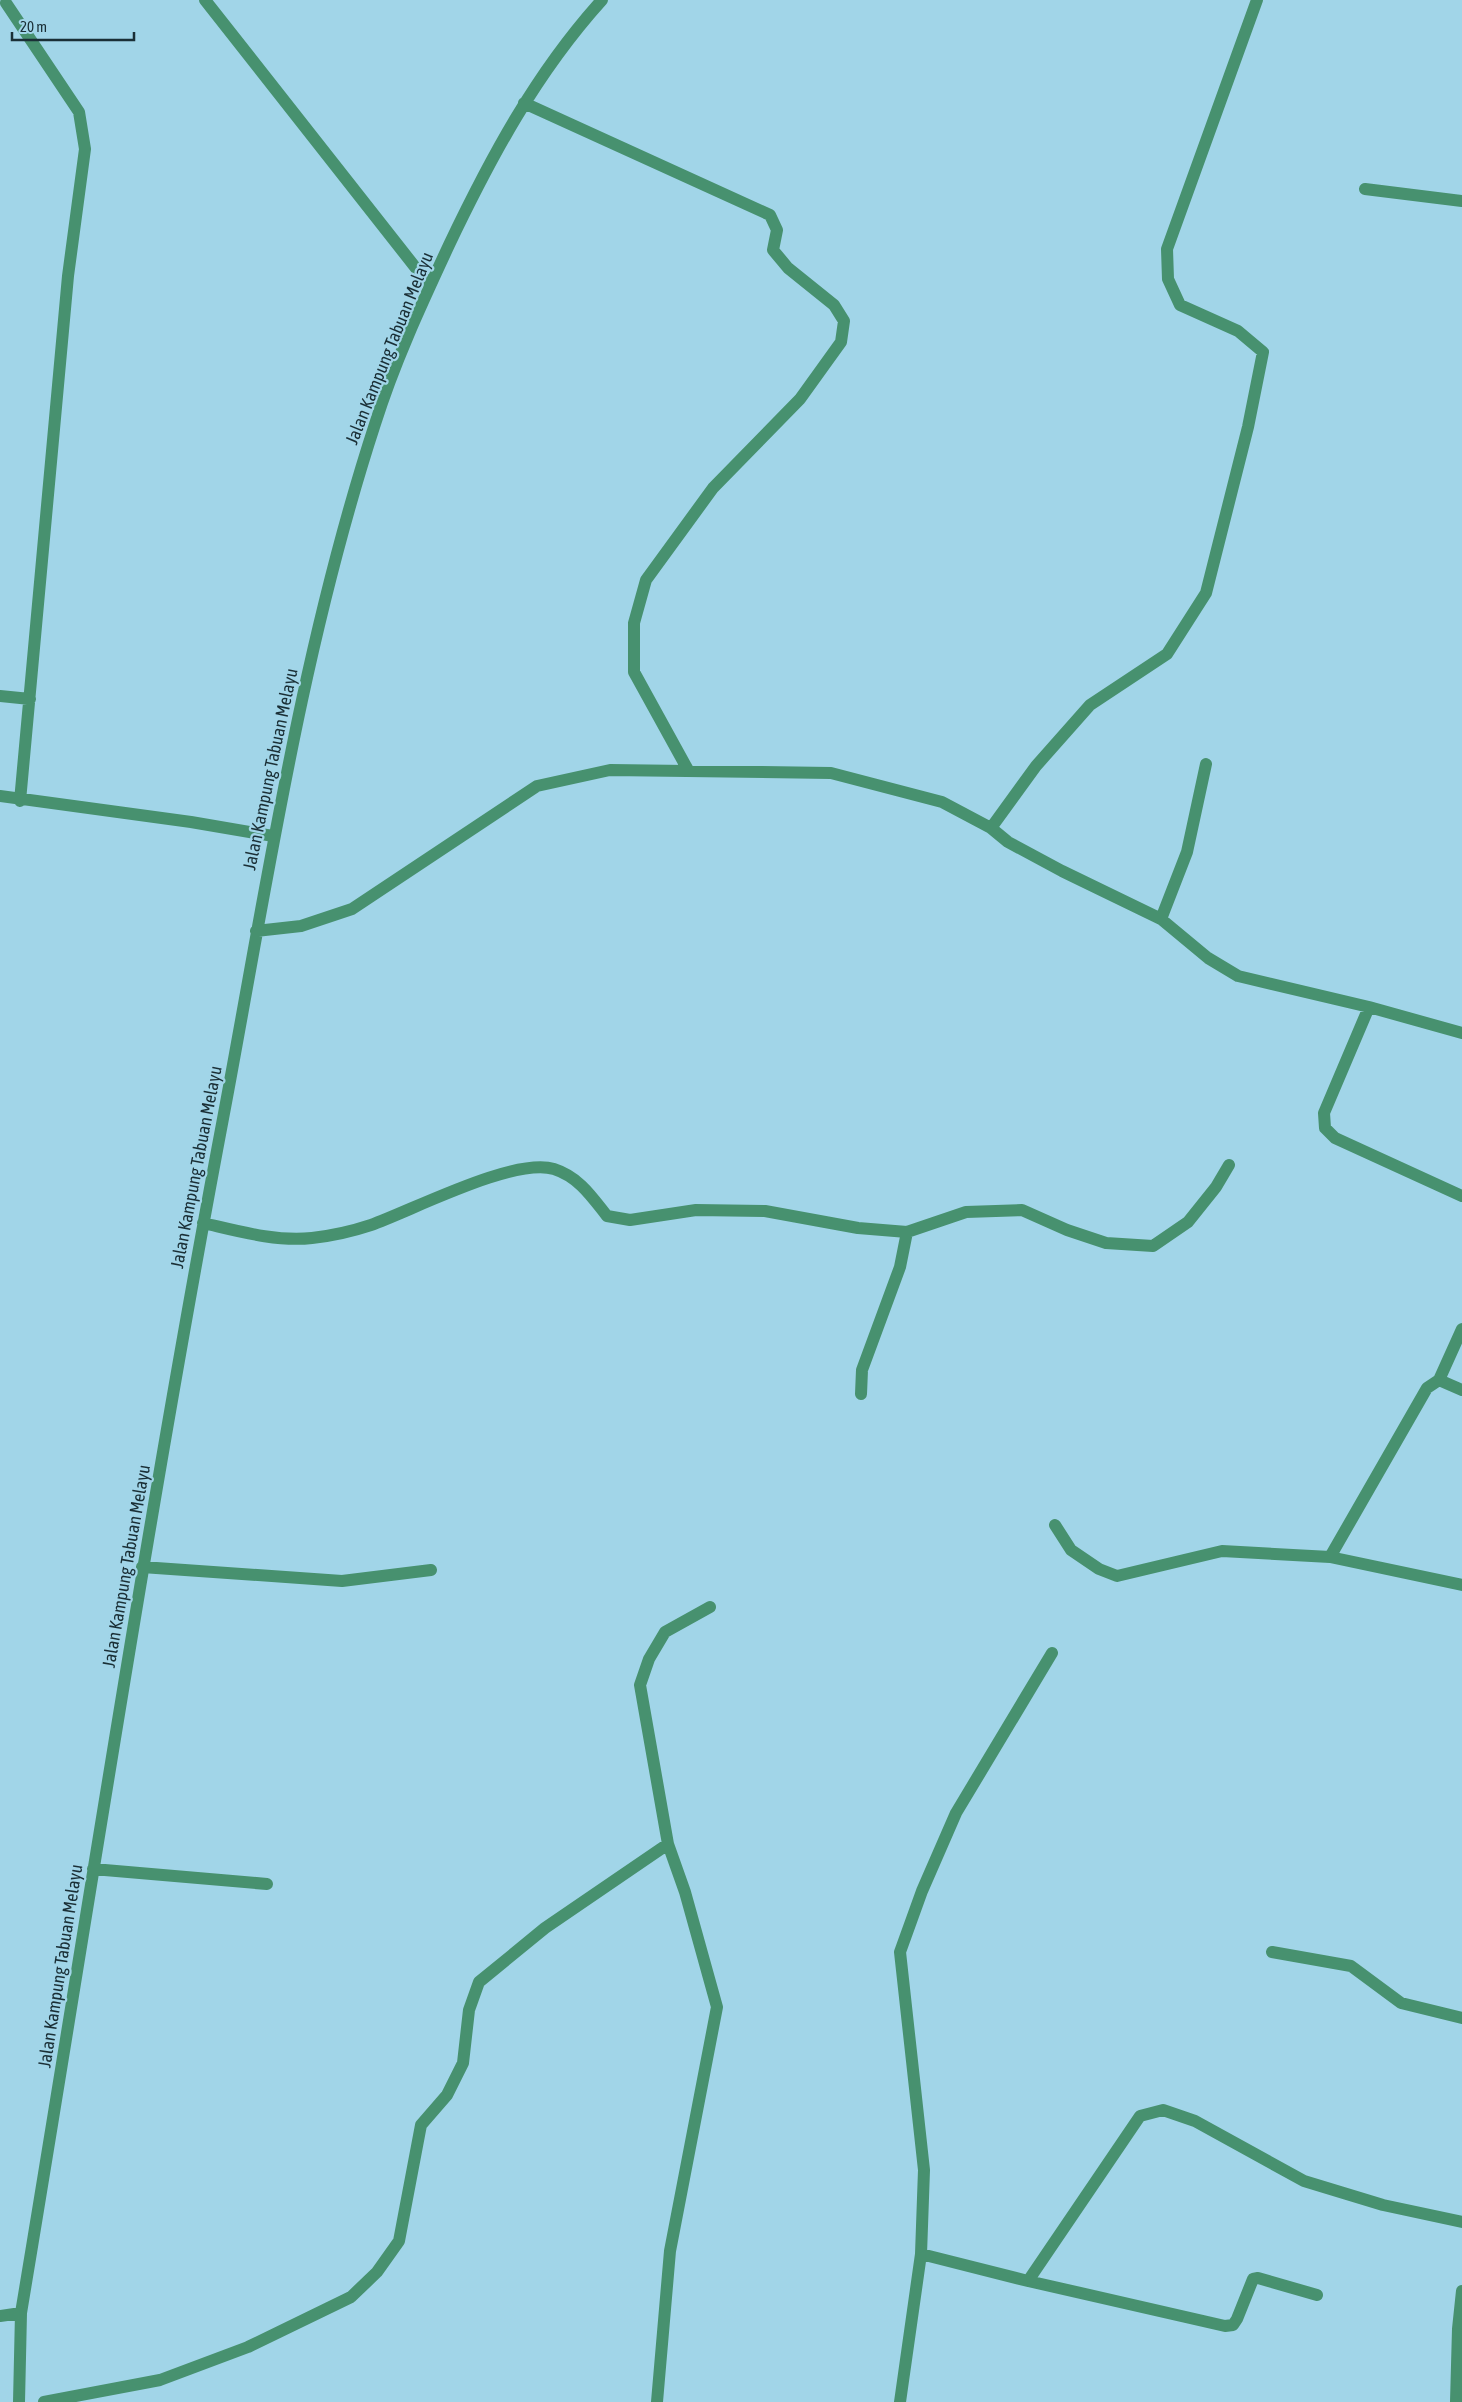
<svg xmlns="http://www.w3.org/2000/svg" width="1462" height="2402" viewBox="0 0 1462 2402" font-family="'Asap Condensed',sans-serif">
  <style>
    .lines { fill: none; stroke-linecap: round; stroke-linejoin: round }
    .minor { stroke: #47916f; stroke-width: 12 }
    .labels { text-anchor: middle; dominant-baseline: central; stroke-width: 4.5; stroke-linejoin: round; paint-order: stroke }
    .street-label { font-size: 18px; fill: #1a2f36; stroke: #a1d5e8 }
  </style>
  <rect width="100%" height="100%" fill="#a1d5e8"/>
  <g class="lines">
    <!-- minor -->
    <path class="minor" d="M205,0L430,286
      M6,3L79,112L85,149L68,276L20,801
      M524,103L770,215L777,230L773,250L788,268L834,305L844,321L841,342L800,399L713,488L646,580L634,623V672L688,770
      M1365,189L1462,201
      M0,696L30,699
      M0,796L191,822L273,836
      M991,828L1036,766L1090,705L1167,654L1206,593L1248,427L1263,352L1238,331L1180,305L1168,279L1167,249L1257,0
      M1161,919L1187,852L1206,764
      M256,931L301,926L352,909L537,786L610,770L831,773L942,802L991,828L1008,842L1062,871L1161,919L1208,958L1238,976L1369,1007L1462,1033
      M1369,1007L1324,1113L1325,1128L1335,1138L1462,1196
      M203,1223C238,1231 276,1242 312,1238C330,1236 353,1231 371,1225C413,1210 514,1157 554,1169C579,1177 592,1197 607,1216L630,1220L696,1210L765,1211L858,1228L907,1232L900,1267L862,1370L861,1394
      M907,1232L966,1212L1022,1210L1067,1230L1106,1243L1153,1246L1188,1222L1216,1187L1229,1165
      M1439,1380L1462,1390
      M1055,1525L1071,1550L1099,1569L1117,1576L1222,1551L1330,1557L1462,1585
      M1330,1557L1427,1388L1439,1380L1462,1329
      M142,1567L342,1581L431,1570
      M93,1869L267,1884
      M1272,1952L1351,1966L1401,2003L1462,2018
      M921,2254L1028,2281L1140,2116L1163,2110L1195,2121L1304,2181L1383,2205L1462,2222
      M1028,2281L1225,2326L1233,2325L1237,2319L1253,2279L1258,2278L1317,2295
      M0,2316L21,2313
      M19,2402L21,2313C88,1911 149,1509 225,1108C268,878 302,648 375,424C394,363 422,303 449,245C491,157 536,73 602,0
      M44,2402L160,2380L248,2347L351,2297L377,2272L399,2241L421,2125L447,2095L463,2063L469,2010L479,1982L545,1928L668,1844
      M657,2402L670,2251L717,2007L685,1892L668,1844L640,1685L649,1659L665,1632L710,1607
      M900,2402L921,2254L924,2170L900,1952L922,1891L956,1813L1052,1653
      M1456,2402L1458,2329L1462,2291"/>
  </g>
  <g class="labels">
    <!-- street labels -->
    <g class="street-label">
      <text transform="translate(389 348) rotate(-68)">Jalan Kampung Tabuan Melayu</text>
      <text transform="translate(270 769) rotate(-78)">Jalan Kampung Tabuan Melayu</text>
      <text transform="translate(196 1167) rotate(-79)">Jalan Kampung Tabuan Melayu</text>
      <text transform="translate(126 1566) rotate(-80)">Jalan Kampung Tabuan Melayu</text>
      <text transform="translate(60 1966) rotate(-81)">Jalan Kampung Tabuan Melayu</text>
    </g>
  </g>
  <!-- scale -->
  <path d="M12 32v8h122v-8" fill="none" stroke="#1a2f36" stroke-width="2.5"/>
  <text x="20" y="32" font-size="15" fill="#1a2f36" stroke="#a1d5e8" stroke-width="4" paint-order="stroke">20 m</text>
</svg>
